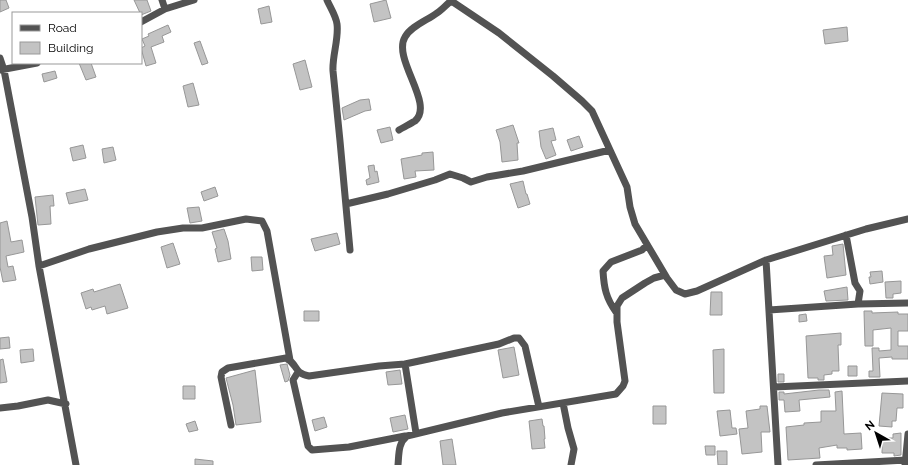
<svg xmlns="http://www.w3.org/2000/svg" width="908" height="465" viewBox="0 0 908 465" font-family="Raleway,sans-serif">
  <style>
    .building { fill: #c3c3c3; stroke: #979797 }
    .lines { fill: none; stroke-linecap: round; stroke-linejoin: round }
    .minor { stroke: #535353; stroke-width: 7 }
  </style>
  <rect width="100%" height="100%" fill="#fff"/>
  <!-- building -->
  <path class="building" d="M0,0H6L9,8L0,12Z
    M134,0H147L151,11L141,15Z
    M386,0L391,18L374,22L370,4Z
    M269,6L272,22L261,24L258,9Z
    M168,25L171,32L162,36L164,42L151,47L156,63L146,66L141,48L145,46L142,39L149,36L148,34Z
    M847,27L848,41L825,44L823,30Z
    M200,41L208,63L202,65L194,43Z
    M305,60L312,87L300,90L293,64Z
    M79,63H91L96,77L86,80Z
    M55,71L57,78L44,82L42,74Z
    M193,83L199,105L188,107L183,86Z
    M369,99L371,110L365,111L344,120L342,108L360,100Z
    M513,125L519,143H517L518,160L502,162L500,142L496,130Z
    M390,127L393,140L381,143L377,130Z
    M553,128L556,140L551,141L556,155L546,159L541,147L539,131Z
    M579,136L583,147L571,151L567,140Z
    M83,145L86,158L73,161L70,148Z
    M113,147L116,160L104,163L102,149Z
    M433,152L434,170L415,171L416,177L404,179L401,159L422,155V153Z
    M374,165L375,172L377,171L379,182L367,185L366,180L370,178L368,166Z
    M523,181L526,194H527L530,204L518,208L510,184Z
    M215,187L218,196L204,201L201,192Z
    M85,189L88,200L69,204L66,193Z
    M53,195L54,206H50L51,224L38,225L35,197Z
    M199,207L202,221L190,223L187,208Z
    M7,221L11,242L22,240L24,252L6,256L8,267L13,266L16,280L3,282L0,267V223Z
    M224,229L228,241L231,259L218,262L215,249L217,248L212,232Z
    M337,233L340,244L315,251L311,239Z
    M173,243L180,264L167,268L161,247Z
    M843,244L846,275L827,278L824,256L833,255L832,246Z
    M251,257H262L263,270L252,271Z
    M882,271L883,282L870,284L869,277H871L870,272Z
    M901,281V293L893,294V298H886L885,282Z
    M120,284L128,308L107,314L105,306L92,310L91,307L86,309L81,293L93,289L94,292Z
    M847,287L848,300L826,301L824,291Z
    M711,292H722V315H710Z
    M304,311H319V321H304Z
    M864,311H872V313L898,312V314H908V331H898V346H908V359H892V357L879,358L880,377H869V371H873L872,348H879V351L891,350V328L873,330V346H865Z
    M806,314L807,321L799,322V315Z
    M841,333V345H838L839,371H832V374L824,375V380H818V378H808L806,336Z
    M9,337L10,348L0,349V338Z
    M514,347L519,375L503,378L498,350Z
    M33,349L34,361L21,363L20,350Z
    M724,349V393H714L713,350Z
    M3,359L7,382L0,383V360Z
    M287,364L290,375L288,381L285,382L280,365Z
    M848,366H857V376H848Z
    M255,370L261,422L236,425L233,405L226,378Z
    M400,370L402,384L388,385L386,372Z
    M778,374H784V382H778Z
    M183,386H195V399H183Z
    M819,390H829L830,397L799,400L800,411L785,412L784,400H779V392H784V394Z
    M842,391L844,434L861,433L862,449L847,450V448H837V445L819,448L820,458L788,460L786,427L804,425V423L821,422V411H836L835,392Z
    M882,393L903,394V408H897L896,421H892V427L879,426Z
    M653,406H666V424H653Z
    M760,406H767L770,432H761L762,452L742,454L739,429L748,428L746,411L760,409Z
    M730,410L732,428H736L737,434L720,436L717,411Z
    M405,415L408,429L393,432L390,418Z
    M324,417L327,427L315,431L312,420Z
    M542,419L543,426H544L545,439H544L545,448L532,449L529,421Z
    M195,421L198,430L189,432L186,424Z
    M901,433V455L894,456V453H882V438H893V434Z
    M452,439L456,465H443L440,441Z
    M705,446H715V455H706Z
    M717,451H727V465H718Z
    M195,459L213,461V465H195Z"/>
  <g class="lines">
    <!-- minor -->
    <path class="minor" d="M162,0L165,9
      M327,0C330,7 336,16 337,24C339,39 332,56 333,71L340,141L350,250
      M450,0L499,33L553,76L582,101L592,111L627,187L630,207L635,224L667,278L676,290L685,294L697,291L766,260L866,229L908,219
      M141,22L165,9L194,0
      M0,58L4,70L32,217L39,266L76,465
      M0,70L37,63
      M399,130C404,127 410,124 415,121C435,104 392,59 405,37C411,26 428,20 437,13C442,10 446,5 451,1
      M346,204L388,194L435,180L450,174L463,178L471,182L487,177L523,171L610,150
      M846,235L855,283L860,291L858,304
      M766,260L778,465
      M39,266L89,249L157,232L183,228H202L246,219L262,221L267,231L290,360
      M769,310L858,304L908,303
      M616,312C606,298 604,288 603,271L611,262L642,250L647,245
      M405,364L499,344L514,338H519L525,346L539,407
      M298,372L293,380L308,446L312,450L349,447L405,436
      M774,387L908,381
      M563,403L568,428L574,449L571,465
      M0,408L18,406L48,400L66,404
      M231,425L221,377L222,372L228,368L286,358C298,364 293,373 309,376L379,366L405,364L416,433
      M398,465C399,454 398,443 407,436L502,413L616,394L623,386L625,381L617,322V306L622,298L645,283L654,278L665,275
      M816,465L906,460
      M905,465L908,434"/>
  </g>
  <!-- legend -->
  <rect x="12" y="12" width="130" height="52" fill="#ffffff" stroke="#999999"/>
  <rect x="20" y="25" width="20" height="6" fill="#535353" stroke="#999999"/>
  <text x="48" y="32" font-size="12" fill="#000000">Road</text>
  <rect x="20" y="42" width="20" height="12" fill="#c3c3c3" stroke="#999999"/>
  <text x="48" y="52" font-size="12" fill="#000000">Building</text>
  <!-- north arrow -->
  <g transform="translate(876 433) rotate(321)" stroke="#ffffff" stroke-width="3" paint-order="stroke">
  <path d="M0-3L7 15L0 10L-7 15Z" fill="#000000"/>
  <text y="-6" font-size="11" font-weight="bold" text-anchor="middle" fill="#000000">N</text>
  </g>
</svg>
